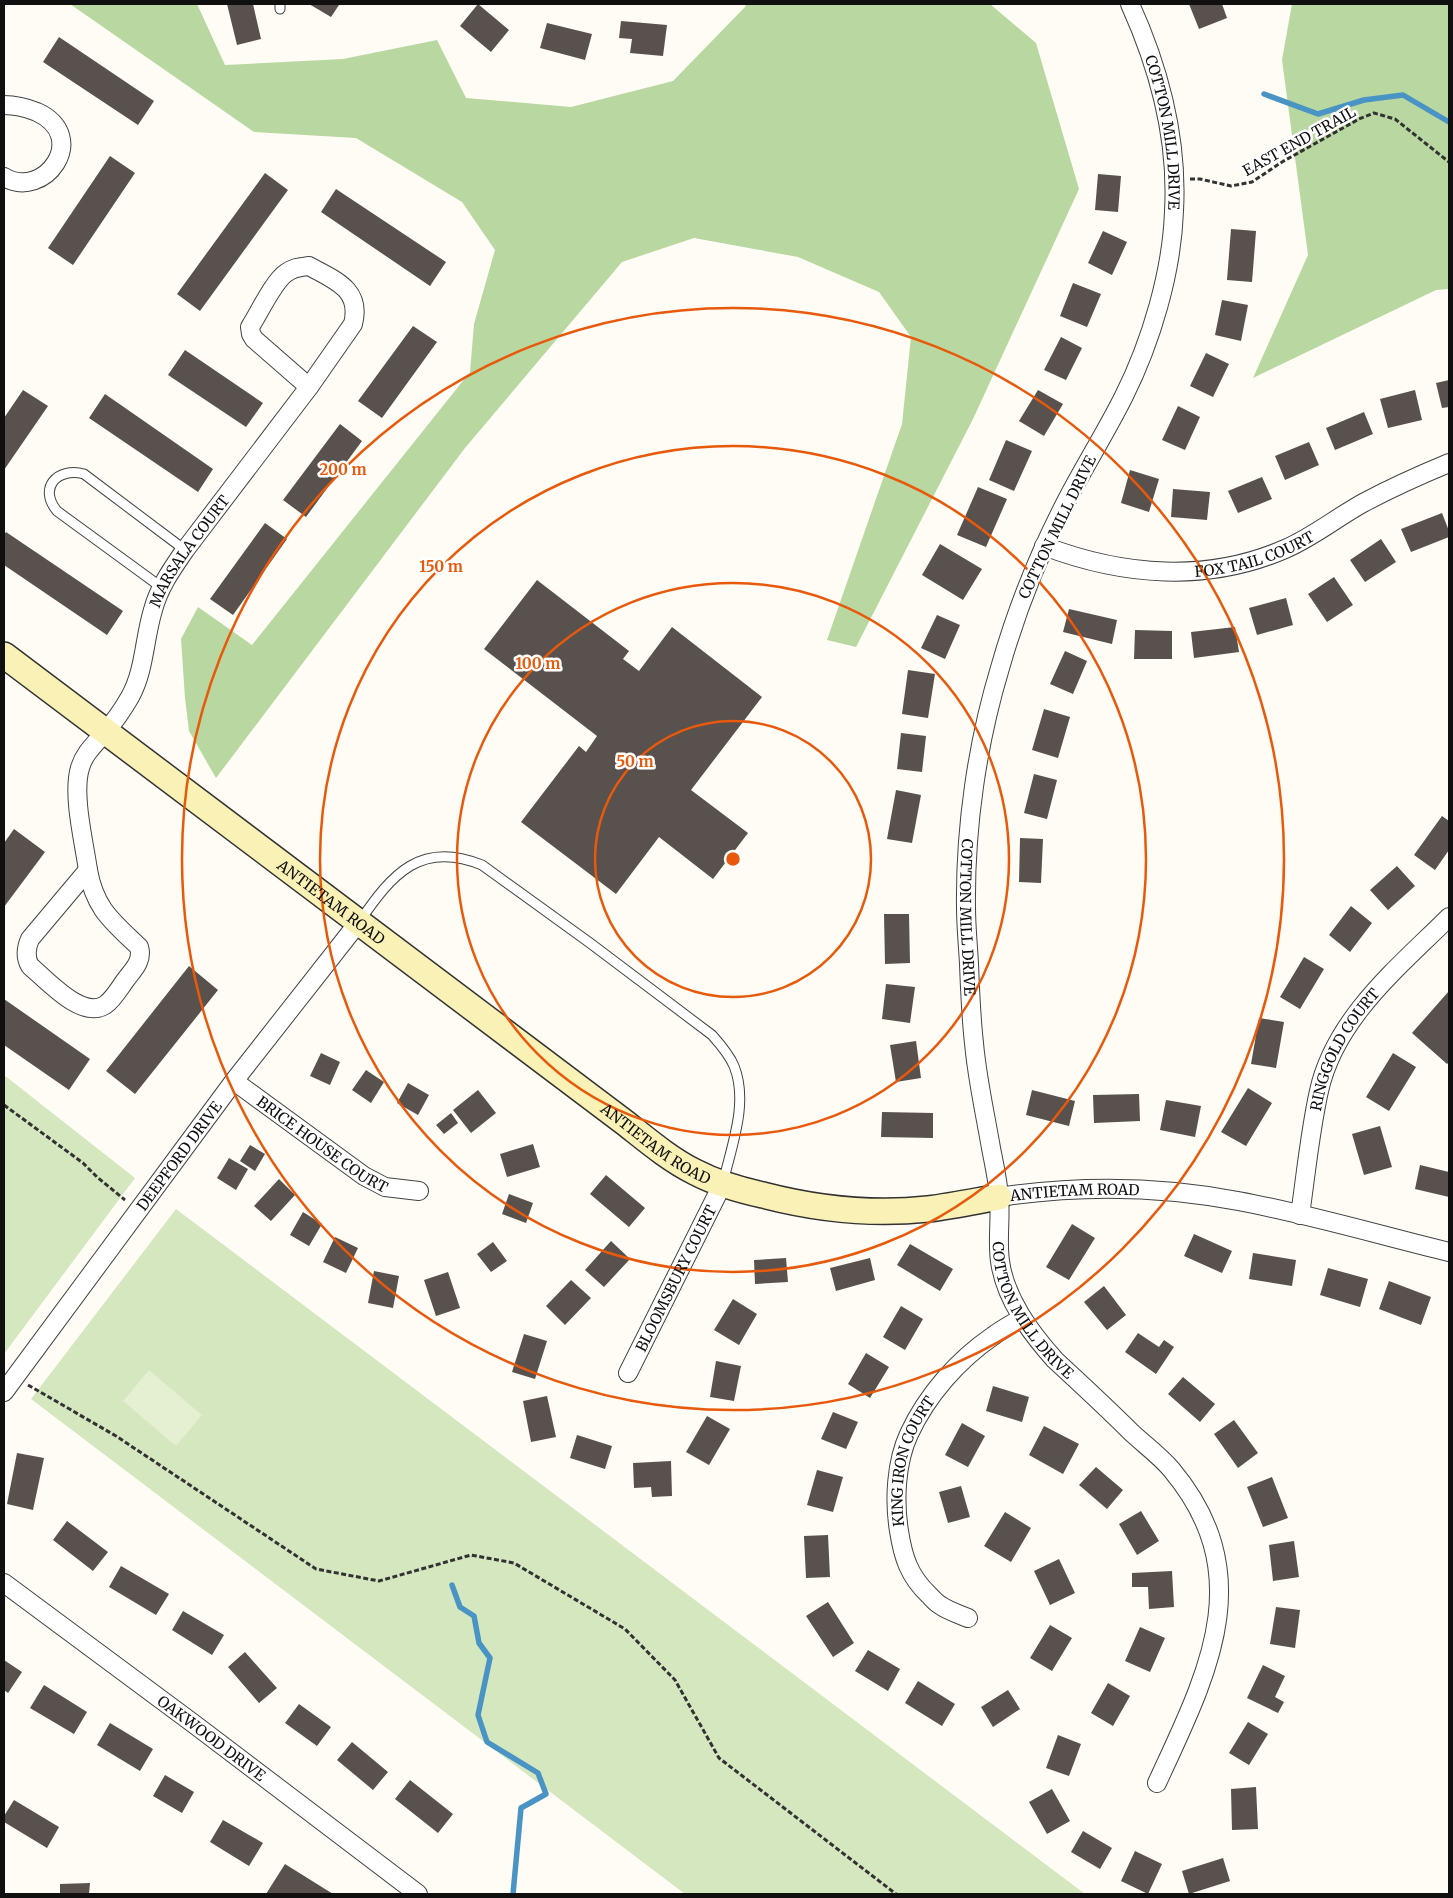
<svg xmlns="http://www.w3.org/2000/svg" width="1453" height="1898" viewBox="0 0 1453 1898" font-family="Merriweather,serif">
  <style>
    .green { fill: #d4e7bf }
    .forest { fill: #b9d7a0 }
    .pitch { fill: #e5efd1 }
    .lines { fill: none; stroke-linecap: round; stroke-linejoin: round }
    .stream { stroke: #4994c4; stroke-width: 5.5 }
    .building { fill: #58514d }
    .lane-casing { stroke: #434343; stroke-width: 11 }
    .street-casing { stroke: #434343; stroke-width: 20 }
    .secondary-casing { stroke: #323232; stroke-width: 28 }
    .path { stroke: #323232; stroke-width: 3; stroke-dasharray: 5 2.5; stroke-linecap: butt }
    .lane { stroke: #fff; stroke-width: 9 }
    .street { stroke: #fff; stroke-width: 18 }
    .secondary { stroke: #f9f1b5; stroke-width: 25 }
    .ring { fill: none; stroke: #e8590c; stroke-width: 2.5 }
    .labels { text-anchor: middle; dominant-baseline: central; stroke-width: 5; stroke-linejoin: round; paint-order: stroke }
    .street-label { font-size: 15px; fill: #101010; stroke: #fff }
    .centre { fill: #e8590c; stroke: #fff; stroke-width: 2.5 }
    .ring-label { font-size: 15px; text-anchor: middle; font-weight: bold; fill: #e8590c; stroke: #fff; stroke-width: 5; stroke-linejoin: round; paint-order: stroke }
  </style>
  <rect width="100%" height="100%" fill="#fefcf4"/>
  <!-- green -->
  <path class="green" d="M4,1075L135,1178L4,1354Z
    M176,1209L1085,1894H685L31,1399Z"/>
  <!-- forest -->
  <path class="forest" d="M70,4H197L225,65L343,59L437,40L466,98L571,107L673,81L745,7L746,4H990L1036,43L1079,189L973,419L856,647L827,640L902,424L911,337L879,292L798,257L694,238L622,262L465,448L216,778L189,731L185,698L181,639L198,607L252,645L470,372L474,324L495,250L462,202L356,138L254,132Z
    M1292,4H1449V289L1436,290L1253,378L1308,255L1282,60Z"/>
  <!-- pitch -->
  <path class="pitch" d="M149,1370L202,1415L176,1446L123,1401Z"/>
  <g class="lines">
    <!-- stream -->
    <path class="stream" d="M1264,94L1318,114L1364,100L1403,95L1449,122
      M452,1585L460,1607L474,1616L479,1643L490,1658L478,1715L487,1742L538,1773L546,1794L521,1808L513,1894"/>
  </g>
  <!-- building -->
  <path class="building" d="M227,4H253L261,39L237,45Z
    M309,4H337L339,5L331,17Z
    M478,4L509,30L491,52L460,26Z
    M1189,4H1222L1227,18L1199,29Z
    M621,21L667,25L663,56L630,53L632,39L619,38Z
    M547,23L592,34L585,60L540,48Z
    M59,37L154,101L138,125L43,62Z
    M110,156L135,173L73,265L48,248Z
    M265,173L288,190L200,311L177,294Z
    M1098,174L1121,176L1118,212L1095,210Z
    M336,189L446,262L430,286L321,212Z
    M1231,229L1256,231L1252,282L1227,280Z
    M1103,231L1127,242L1112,275L1088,263Z
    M1073,283L1101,294L1087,327L1060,316Z
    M1222,300L1248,305L1241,341L1215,335Z
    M413,326L437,342L382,418L358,401Z
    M1061,337L1082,348L1066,380L1044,370Z
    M185,350L263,403L246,427L168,375Z
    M1206,353L1229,364L1213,397L1190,386Z
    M1449,380V407L1442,408L1436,383Z
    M23,390L48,406L4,470V418Z
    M1038,390L1063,404L1044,436L1019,421Z
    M1415,390L1422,420L1388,428L1380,399Z
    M105,394L213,469L198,492L89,418Z
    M1178,406L1200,417L1185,450L1162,440Z
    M1364,412L1373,434L1335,450L1326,428Z
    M340,424L362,441L306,517L283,500Z
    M1006,440L1032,451L1014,491L989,480Z
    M1309,442L1319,465L1285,480L1275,456Z
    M1130,470L1159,479L1149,512L1121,503Z
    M1262,477L1272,499L1238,513L1228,491Z
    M978,487L1007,499L986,547L957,535Z
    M1173,489L1210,492L1207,520L1171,517Z
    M1442,513L1449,531V537L1411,552L1401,529Z
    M265,523L287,539L233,615L210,599Z
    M6,532L123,611L107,635L4,565V535Z
    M1381,539L1396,562L1365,582L1350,560Z
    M940,544L982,569L963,600L922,575Z
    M1334,577L1353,605L1327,622L1308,594Z
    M537,580L629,651L623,659L639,671L672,627L762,697L691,790L748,833L713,879L659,837L616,894L521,822L579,746L586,752L597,736L484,649Z
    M1286,598L1293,625L1257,635L1249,608Z
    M1069,609L1117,620L1112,644L1063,632Z
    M937,615L960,625L945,659L921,648Z
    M1235,627L1239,652L1194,658L1191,632Z
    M1135,630L1172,631V659H1134Z
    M1065,651L1087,661L1073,694L1050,684Z
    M908,670L935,674L928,718L902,714Z
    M1044,709L1070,717L1058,758L1032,750Z
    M901,733L926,736L922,772L897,769Z
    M1034,774L1057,780L1047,819L1024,813Z
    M896,790L921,795L912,843L887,839Z
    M1442,816L1449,821V850L1435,870L1414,855Z
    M14,829L45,852L4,907V843Z
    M1020,838L1043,839L1041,883L1019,882Z
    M1397,866L1415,886L1388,910L1370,890Z
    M1351,906L1372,923L1350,952L1329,935Z
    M884,914H909L910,963L885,964Z
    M1304,957L1324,969L1300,1009L1280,997Z
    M189,966L218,990L135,1094L106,1071Z
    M886,984L915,987L910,1023L882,1019Z
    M1449,991V1062L1447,1064L1412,1033Z
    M4,999L90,1059L69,1090L4,1045Z
    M1259,1018L1284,1022L1276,1068L1251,1064Z
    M916,1041L921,1078L896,1082L890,1045Z
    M321,1053L340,1062L330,1085L310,1076Z
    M1393,1053L1416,1067L1389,1111L1366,1097Z
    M366,1070L384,1082L371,1103L352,1090Z
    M408,1083L429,1095L418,1115L397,1103Z
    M1248,1088L1272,1103L1246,1146L1221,1132Z
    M478,1090L496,1113L471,1133L453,1110Z
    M1032,1090L1075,1101L1069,1126L1026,1115Z
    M1139,1094L1140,1121L1094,1123L1093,1095Z
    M1166,1100L1201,1106L1195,1137L1160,1130Z
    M882,1112L933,1113V1138L881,1137Z
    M451,1113L458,1123L444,1134L436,1125Z
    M1380,1126L1392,1167L1364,1175L1352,1134Z
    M533,1144L540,1167L507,1177L500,1154Z
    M250,1145L265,1154L255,1171L240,1161Z
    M229,1158L248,1169L236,1190L217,1178Z
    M1420,1165L1449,1172V1197L1415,1189Z
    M606,1175L645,1208L629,1227L590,1194Z
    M279,1179L295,1195L271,1221L254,1206Z
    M509,1194L533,1203L526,1223L502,1214Z
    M303,1212L322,1224L309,1246L290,1235Z
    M1072,1224L1095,1238L1069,1280L1046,1267Z
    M1194,1234L1232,1251L1222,1273L1184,1256Z
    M335,1237L358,1248L346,1273L323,1262Z
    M611,1241L630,1259L604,1287L585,1270Z
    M493,1242L507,1261L491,1272L477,1254Z
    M910,1244L953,1269L940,1291L897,1265Z
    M1253,1253L1296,1260L1292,1286L1249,1279Z
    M786,1258L788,1282L755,1284L754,1260Z
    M870,1258L875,1280L836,1291L830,1268Z
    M1328,1268L1368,1279L1360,1307L1320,1295Z
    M374,1271L399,1276L393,1308L368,1303Z
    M448,1272L460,1308L436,1316L424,1280Z
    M571,1280L591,1298L565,1325L546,1306Z
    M1389,1281L1431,1297L1421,1325L1379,1309Z
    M1104,1286L1126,1315L1107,1330L1084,1302Z
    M733,1299L757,1314L739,1345L714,1330Z
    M901,1306L923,1319L905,1350L883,1337Z
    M1138,1333L1159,1347L1164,1340L1174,1347L1156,1374L1125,1352Z
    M524,1334L547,1341L535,1379L512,1372Z
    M866,1353L889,1367L870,1398L848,1384Z
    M716,1361L741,1366L734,1401L710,1397Z
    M1183,1377L1215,1404L1200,1422L1168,1394Z
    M993,1386L1029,1397L1022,1422L986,1411Z
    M547,1396L556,1437L531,1442L523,1401Z
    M833,1412L858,1422L846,1449L821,1439Z
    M707,1416L730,1429L709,1465L686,1452Z
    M1234,1420L1258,1453L1238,1468L1214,1434Z
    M962,1423L985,1436L968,1467L945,1455Z
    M1044,1426L1079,1444L1063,1474L1029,1455Z
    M577,1435L612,1446L605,1469L570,1458Z
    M17,1453L44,1458L33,1510L7,1504Z
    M671,1461L672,1496L652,1497L651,1487L634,1488L633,1463Z
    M1096,1467L1123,1490L1107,1509L1079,1485Z
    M817,1470L843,1477L833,1512L807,1505Z
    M1272,1477L1288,1518L1263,1527L1247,1487Z
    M961,1486L970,1517L948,1523L939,1492Z
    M1141,1511L1159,1541L1137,1555L1119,1524Z
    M1005,1512L1031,1528L1011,1562L984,1546Z
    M67,1521L108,1552L93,1571L53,1540Z
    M828,1535L830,1577L806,1578L804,1536Z
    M1294,1541L1299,1577L1273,1581L1269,1545Z
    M1059,1559L1075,1593L1050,1605L1034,1571Z
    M121,1566L169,1594L156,1615L109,1587Z
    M1172,1571L1174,1607L1149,1609L1148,1587H1132V1573Z
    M828,1602L854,1643L833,1657L806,1616Z
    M1276,1607L1300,1610L1295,1648L1270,1644Z
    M183,1611L224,1635L212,1655L172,1630Z
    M1050,1625L1072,1638L1052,1671L1030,1658Z
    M1140,1627L1165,1638L1150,1672L1125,1661Z
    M868,1650L900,1669L888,1691L855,1671Z
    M245,1652L277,1688L259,1703L228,1667Z
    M4,1660L22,1672L8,1693L4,1690Z
    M1263,1665L1285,1676L1275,1697L1284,1702L1278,1713L1247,1698Z
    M918,1681L955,1704L942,1726L905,1703Z
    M1108,1683L1130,1696L1113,1726L1091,1713Z
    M44,1685L87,1712L74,1734L30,1708Z
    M1008,1690L1020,1709L993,1727L981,1707Z
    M299,1704L331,1727L317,1746L285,1723Z
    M1248,1722L1268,1734L1249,1765L1229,1753Z
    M110,1723L153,1749L140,1771L97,1745Z
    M1058,1735L1081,1744L1069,1776L1046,1768Z
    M352,1742L388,1772L373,1790L337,1760Z
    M165,1775L194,1792L182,1813L153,1796Z
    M410,1780L453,1814L438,1833L395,1799Z
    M1256,1787L1258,1829L1232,1830L1231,1789Z
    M1052,1789L1070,1821L1047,1834L1029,1802Z
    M14,1800L59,1827L47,1848L4,1822V1816Z
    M223,1820L263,1843L249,1866L210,1842Z
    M1083,1831L1112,1848L1100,1869L1071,1852Z
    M1135,1851L1162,1864L1148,1894L1121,1881Z
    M1223,1858L1230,1881L1189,1894L1182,1871Z
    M285,1864L333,1894H266Z
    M90,1883L89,1894H60V1884Z"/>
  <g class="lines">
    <defs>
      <path id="lane" d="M280,4V9
        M161,587L57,511C38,488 57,467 84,474L185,550
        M360,921C392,874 421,840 482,865L590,943L712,1035C720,1044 729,1054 734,1066C749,1103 731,1147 723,1183"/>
      <g id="street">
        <path id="s1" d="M1130,4C1159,68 1178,140 1174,211C1172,272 1151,342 1124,396C1107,430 1087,462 1069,496C1040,551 1017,608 1000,668C977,744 965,828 966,907C966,926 968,945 969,964C970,990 971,1017 974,1043C977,1078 985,1113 991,1148C994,1164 998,1181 999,1197C1001,1218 997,1240 1000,1261C1005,1299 1031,1333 1055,1360C1081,1384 1107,1408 1132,1433C1145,1445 1160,1456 1171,1469C1261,1576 1206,1676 1157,1783"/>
        <path d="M4,105C16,105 27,108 37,112C91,137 44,201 4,177"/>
        <path d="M309,266C334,280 362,289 353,324L309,387L254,339L251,334L250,327C259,313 274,281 286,273C294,267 301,267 309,266Z"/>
        <path id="s2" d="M1044,546C1123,576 1207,583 1285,549C1313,537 1336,518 1363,503C1391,488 1420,475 1449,463"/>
        <path id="s3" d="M88,870C84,842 72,794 80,768C84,753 96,743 106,731C115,721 123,709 130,697C145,670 144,639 153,610C159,587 172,569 185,550L309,387"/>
        <path d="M88,870C95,909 112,921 139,947C143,960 134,969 127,978C120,987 114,999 105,1005C82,1020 47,980 30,966C25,957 26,948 30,939Z"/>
        <path id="s4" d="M234,1081L364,1176L385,1187L419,1191"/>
        <path id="s5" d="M999,1197C1078,1185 1160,1186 1238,1201C1309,1214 1379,1235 1449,1252"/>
        <path id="s6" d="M1300,1215C1306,1174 1310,1131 1319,1091C1335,1018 1399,967 1449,917"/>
        <path id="s7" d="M628,1373L723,1183"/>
        <path id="s8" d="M4,1392L234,1081L358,923"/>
        <path id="s9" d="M4,1583L194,1724L418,1894"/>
        <path id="s10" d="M968,1618C959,1614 948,1611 940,1605C936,1603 932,1598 929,1595C909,1576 903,1557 899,1531C894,1500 896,1462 909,1434C927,1395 958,1360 993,1336C1002,1329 1012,1324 1022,1318"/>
      </g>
      <g id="secondary">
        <path id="s11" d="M4,655L624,1122C647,1140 669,1159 695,1172C716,1183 740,1190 763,1195C817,1209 872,1215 928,1209C952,1206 976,1201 999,1197"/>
      </g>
    </defs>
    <!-- lane casing -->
    <use href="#lane" class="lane-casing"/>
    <!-- street casing -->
    <use href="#street" class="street-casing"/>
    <!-- secondary casing -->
    <use href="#secondary" class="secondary-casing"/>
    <!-- path -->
    <path class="path" d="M1190,179H1200L1231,186L1252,182L1282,162L1359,119L1374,113L1395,119L1449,162
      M4,1105L83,1163L97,1177L125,1200
      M28,1385L116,1436L316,1569L379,1581L471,1555L514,1563L625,1629L675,1680L719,1758L896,1894"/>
    <!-- lane -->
    <use href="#lane" class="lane"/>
    <!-- street -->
    <use href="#street" class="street"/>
    <!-- secondary -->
    <use href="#secondary" class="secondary"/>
  </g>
  <!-- distance rings -->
  <g class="ring">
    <circle cx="733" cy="859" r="138"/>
    <circle cx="733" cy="859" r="276"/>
    <circle cx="733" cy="859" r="413"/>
    <circle cx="733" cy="859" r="551"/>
  </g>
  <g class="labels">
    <!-- street labels -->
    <g class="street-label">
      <text stroke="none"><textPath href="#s1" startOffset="134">COTTON MILL DRIVE</textPath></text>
      <text transform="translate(1299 141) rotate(-29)">EAST END TRAIL</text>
      <text transform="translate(1057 527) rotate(-64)">COTTON MILL DRIVE</text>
      <text stroke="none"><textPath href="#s3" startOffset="350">MARSALA COURT</textPath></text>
      <text stroke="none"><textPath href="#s2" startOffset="216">FOX TAIL COURT</textPath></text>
      <text stroke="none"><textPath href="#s11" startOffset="410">ANTIETAM ROAD</textPath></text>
      <text stroke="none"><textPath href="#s1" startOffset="959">COTTON MILL DRIVE</textPath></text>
      <text stroke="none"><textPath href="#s6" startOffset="174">RINGGOLD COURT</textPath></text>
      <text stroke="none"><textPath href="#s4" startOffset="109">BRICE HOUSE COURT</textPath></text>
      <text stroke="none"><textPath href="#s11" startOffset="815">ANTIETAM ROAD</textPath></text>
      <text stroke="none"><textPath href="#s8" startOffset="294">DEEPFORD DRIVE</textPath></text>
      <text stroke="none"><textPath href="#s5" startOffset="76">ANTIETAM ROAD</textPath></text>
      <text stroke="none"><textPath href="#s7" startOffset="106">BLOOMSBURY COURT</textPath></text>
      <text stroke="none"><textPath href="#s1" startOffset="1364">COTTON MILL DRIVE</textPath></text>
      <text stroke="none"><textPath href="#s10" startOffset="191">KING IRON COURT</textPath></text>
      <text stroke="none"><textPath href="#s9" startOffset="259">OAKWOOD DRIVE</textPath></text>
    </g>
  </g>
  <circle cx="733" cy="859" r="8" class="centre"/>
  <g class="ring-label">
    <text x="343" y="475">200 m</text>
    <text x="441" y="572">150 m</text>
    <text x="538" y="669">100 m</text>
    <text x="635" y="767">50 m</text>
  </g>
  <!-- border -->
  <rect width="1453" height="1898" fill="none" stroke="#101010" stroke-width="10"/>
</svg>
